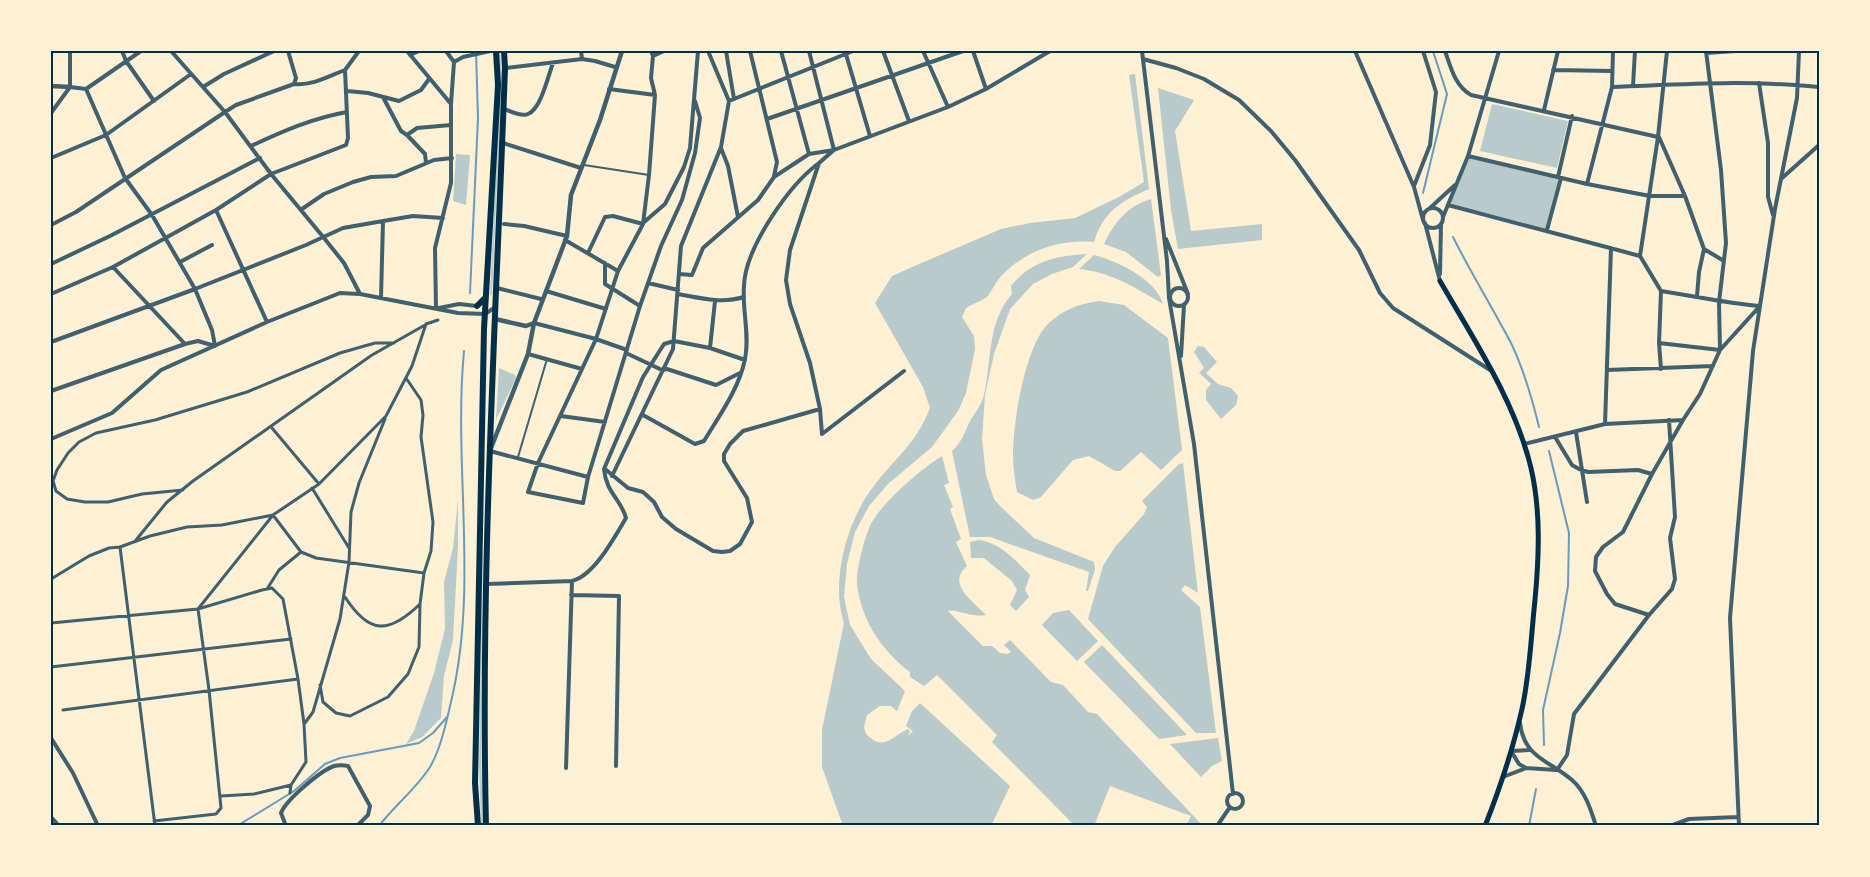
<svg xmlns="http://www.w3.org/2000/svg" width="1870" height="877" viewBox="0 0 1870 877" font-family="'Exo 2',sans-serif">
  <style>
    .green { fill: #b9caca }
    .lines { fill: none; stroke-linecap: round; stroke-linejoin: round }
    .stream { stroke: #669bbc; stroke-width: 2 }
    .service { stroke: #3f606c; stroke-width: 2 }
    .pedestrian { stroke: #3f606c; stroke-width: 3 }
    .minor { stroke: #3f606c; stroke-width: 4 }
    .tertiary { stroke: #3f606c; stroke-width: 4.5 }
    .secondary { stroke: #003049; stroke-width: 5 }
    .trunk { stroke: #003049; stroke-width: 6 }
    .neatline { fill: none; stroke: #003049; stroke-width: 2 }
  </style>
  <rect width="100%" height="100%" fill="#fdf0d5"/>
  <!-- green -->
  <path class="green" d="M498,51H500L502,76L492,294L490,296L499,100Z
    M1135,74L1149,189C1121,201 1103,212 1094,242C1060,239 1027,250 1003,274C996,281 992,291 987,297C982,301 972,304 966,308L962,317L974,336L975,349L966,393L958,411L932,447L888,484L869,506L855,532L847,564L844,597L850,625L871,659L905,691L897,711L891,706H880L867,715L864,727L866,734C884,752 891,737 908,729L910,731L908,736L913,731L906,726L912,711L920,703L1010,786L991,826H843L822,767V730L844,623C830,582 847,521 873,487C895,458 916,444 930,408L923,387L875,303L892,276L912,267L1001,229L1030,223L1075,218L1119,197L1144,182L1129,75Z
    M1158,88L1194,100L1175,131L1191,231L1262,224V240L1178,249L1171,210Z
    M1492,104L1568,121L1557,168L1480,151Z
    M456,154L470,155L466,205L453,201Z
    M1468,156L1561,178L1547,230L1448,203Z
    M1151,199L1161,275L1158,277L1126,252L1104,244C1114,223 1127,206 1151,199Z
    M1087,254L1073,267L1052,274L1033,284L1010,309L994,354L985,395L982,439L986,475L994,499L1000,506L1034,538L1094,562L1095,569L1088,591H1086L1089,572L990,537H970L952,451C961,443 964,434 969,423C974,414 982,404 984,395C992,359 987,323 1012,294L1011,286C1031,261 1056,256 1087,254Z
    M1094,255C1117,261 1156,279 1163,304C1136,288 1111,272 1079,269Z
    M1099,301L1124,305L1168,338L1182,450L1161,470L1141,452L1120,471H1115L1089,456L1073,460L1041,497L1033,500L1017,492C1015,480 1013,467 1013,455C1013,423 1025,345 1049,323C1064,309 1079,304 1099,301Z
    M1198,346L1204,347L1217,362L1206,373L1218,384L1231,388L1238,396L1236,405L1221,419L1206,400V390L1211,384L1199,373L1204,368L1194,352Z
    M499,368L515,375L516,378L496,420Z
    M942,456L949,483L944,485L953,507L950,509L961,539L956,542L967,566C946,584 973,601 986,615C972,618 954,608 948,611L983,646H992L1000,653L1008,654L1011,652L1004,645L1010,640L1051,682L1063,685L1088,712L1097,714L1203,826H1186L1191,816L1110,786L1094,826H1075L997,747L992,742L997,735L937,675L924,686L910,677V672C882,651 861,620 857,584C856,570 864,539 870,526C879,505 922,468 942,456Z
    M1183,463L1198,593L1185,585L1181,590L1200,607L1216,733H1196L1088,619L1103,566L1115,547L1144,514L1147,507L1142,501L1178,465Z
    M458,501V547L453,640L444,676L441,718L422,737L406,744L414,731L434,673L445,629L444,582L453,548Z
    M483,510L481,748L483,826H481L479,765Z
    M979,540C1001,543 1015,560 1030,575L1025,590L1029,597L1016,611L1010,605L1017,590L1012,581L984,558H971L970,542Z
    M1069,610L1098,641L1077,661L1042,625L1053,613Z
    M1102,645L1187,735L1159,739L1084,662Z
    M1218,738L1222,761L1212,766L1201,777L1170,744Z"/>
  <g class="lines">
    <!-- stream -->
    <path class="stream" d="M1423,193L1447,94L1433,51
      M1453,237C1471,273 1492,307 1511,343C1524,370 1532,398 1539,427
      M470,293L478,118L476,51
      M1544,745L1543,710L1560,633L1568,586L1569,533L1549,451
      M237,826L294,791L325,764L340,758L419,743L433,733L447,717
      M379,826C395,805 416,789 430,767C441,748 446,723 451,702C479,585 453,468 464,351
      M1529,826L1536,789"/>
    <!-- service -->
    <path class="service" d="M584,165L649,175
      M518,457L547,359"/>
    <!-- pedestrian -->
    <path class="pedestrian" d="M272,428L319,484
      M312,488L349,548
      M183,490L142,494L108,502H85L67,499L56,491L53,481L57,470L68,453L79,442L96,433L155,420L247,392L340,353L375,343H394
      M136,540L167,502L193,481L372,355L425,325
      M120,547L155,826
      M51,579L89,556L109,548L120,547L150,536L187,527L222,525L273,515L319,484L386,416L412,366L426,324L438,320
      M267,589L279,570L301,552
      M345,597C369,634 388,635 420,604
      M51,623L198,609L262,590L272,588L283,599L298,679L304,724L306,762L291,785L290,793
      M51,667L291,639
      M320,685L323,702L336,713L350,716L388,697L408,674L419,647L420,604L424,573L431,551L433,522L421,437L423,415L421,400L406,378
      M63,710L298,679
      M305,723L313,712L340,619L349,562L351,512L359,483L385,419
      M221,796L254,794L291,785
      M154,821L216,814L221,808L209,690L198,609L273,515L301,552L316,558L424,573"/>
    <!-- minor -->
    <path class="minor" d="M70,51V87
      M122,51L126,61L154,101
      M171,51L225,112L271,174L324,238L344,263L360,294
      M407,51L451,104
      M446,51L454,62L463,57L490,51
      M581,51L582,59
      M651,51L653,56L651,78L655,95L649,175L643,224L618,271L596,339L538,463L528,492L583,503L588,477L640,306L661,246L682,200L695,153L700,118L695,101
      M726,51L734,99
      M750,51L777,162L774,176
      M781,51L809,154
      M809,51L834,150
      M845,51L870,136
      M883,51L909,121
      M923,51L948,107
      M973,51L986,89
      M1142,51L1167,261L1169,298L1194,444L1233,794
      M1355,51L1414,187L1423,220
      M1445,51C1451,68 1455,86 1471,95L1658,137
      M1706,53L1735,51
      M410,55L419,51
      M653,56L664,51
      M1143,59L1176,68L1204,79L1239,100L1271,131L1295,160L1359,250L1380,293L1393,308L1490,370
      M505,68L582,59L595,61L615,67
      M1553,70L1612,71
      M1759,83L1768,143V197L1773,215
      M294,84C312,86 329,76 345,70
      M1633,86L1635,51
      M70,87L86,89L141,51
      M203,87L224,74L274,51
      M1612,87C1681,84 1750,80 1819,87
      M609,89L655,95
      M347,91L368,93L399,101L421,90L429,79
      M384,99L401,131L407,135L417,128L451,125
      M729,101L853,51
      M504,109C510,111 521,117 528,114C541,109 548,76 553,63
      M1544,110L1558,51
      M51,113L70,87
      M767,119L963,51
      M407,135L425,154L426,163
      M1659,137L1685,196L1704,249L1724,261
      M503,143L581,168
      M251,146C283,131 313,118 347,112
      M721,148L728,166L738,217
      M834,150L819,163L790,250L786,280L790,304L810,363L820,409L822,434L904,371
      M1468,156L1587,184L1650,196H1685
      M51,158L106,135L191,74
      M1558,177L1572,116
      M1781,179L1819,145
      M1587,184L1612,87L1613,51
      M1414,186L1430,145L1436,92L1423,51
      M1448,205L1640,256
      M1430,208L1455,185
      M1423 218a10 10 0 1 1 20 0a10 10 0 1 1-20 0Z
      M302,209L324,194L353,182L371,177L396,176L434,160L452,158
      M216,210L267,322
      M1443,217L1468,156L1499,51
      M383,221L413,216L443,218
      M643,223L665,204L684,167L690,148L698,51
      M1425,223L1440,281
      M504,224L524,226L567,236
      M51,225L76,212L225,112L236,105L294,84L296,78L288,51
      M1547,230L1561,178
      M1166,239L1188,294
      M565,240L618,271
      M588,253L605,217L613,216L643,224
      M180,262L212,245
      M605,263V284L640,306
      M51,264L110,236L260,158
      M113,267L185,344
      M679,274L692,275L703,248L758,200L774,177L809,154L834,150L948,107L986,89L1050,51
      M1440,274L1441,224
      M648,283L678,290
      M1170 297a9 9 0 1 1 18 0a9 9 0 1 1-18 0Z
      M497,288L541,299
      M546,291L606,309
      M1661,291C1694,296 1726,303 1760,306
      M51,294L113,267L216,210L271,174L346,145L348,138L345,70L359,51
      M678,294C700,298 721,304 744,297
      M1697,296L1699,272L1704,249
      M436,308L435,248L451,183V104L454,62
      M439,308L459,304L477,306
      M534,323L596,339L627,350
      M51,342L195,289L306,245L343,228L383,221L381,298
      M1659,343L1720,350L1759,307
      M710,348L715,301
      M626,353L662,370L667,369L716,385L740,373
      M528,354L582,369
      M1181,356L1184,305
      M1661,369L1659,343L1661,291L1640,256L1658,137L1667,51
      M1607,370L1713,366
      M51,391L185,344L198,341L215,346L212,330L195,289L152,215L125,178L86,89
      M643,415L695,444L704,441C719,416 739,389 745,359C750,334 742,311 744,286C745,248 789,185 819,163
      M561,416L605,422
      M1605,424L1611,248
      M1576,432L1587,502
      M1555,437L1572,465L1579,469L1588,472L1638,470L1652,474
      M51,439L112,413L161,370L267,322L340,293L360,294L458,313L485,314L494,308
      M1524,444L1605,424L1683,420L1700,394L1720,350L1719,302L1726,243L1721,170L1706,51
      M490,451L588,477
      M605,469L628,488L643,492L654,502L662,517L676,529L713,551L722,552L730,551L740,544L752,522L747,498L724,461V454L730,444L743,431L820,409
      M612,476L673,349L681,246L721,147L729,101L708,51
      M486,584L572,581C594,576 614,538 626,518C621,499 606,493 604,469L643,377L664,344L674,341L710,348L745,360
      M571,595L619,596L616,766
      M1649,615L1672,589L1675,579L1670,538L1675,517L1669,420
      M1520,723C1524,758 1549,760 1572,780C1585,791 1591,810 1596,826
      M51,738L73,773L98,826
      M566,768L572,581
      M1526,768L1519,764L1511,751L1530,750
      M1557,770L1567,755L1574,714L1649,615L1615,604L1607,594L1595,571L1596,557L1603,547L1623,532L1652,474L1683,420
      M1503,777L1526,768L1556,770
      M1227 801a8 8 0 1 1 16 0a8 8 0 1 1-16 0Z
      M51,817L59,826
      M286,826L281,813C286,800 320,771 334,766C339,765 343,765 348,766L370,806L368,815L357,826
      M1217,826L1230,807
      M1670,826L1689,819L1738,817
      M1739,826L1730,618L1753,351L1775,209L1797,98L1799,51"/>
    <!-- tertiary -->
    <path class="tertiary" d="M51,86L70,87
      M495,319L526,326L534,323L567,236L571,195L600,120L622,51
      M491,448L528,354L534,323"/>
    <!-- secondary -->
    <path class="secondary" d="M1440,281C1474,340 1515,401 1531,468C1541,511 1539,557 1535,600C1531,636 1530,673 1522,709C1513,749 1500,788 1485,826"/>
    <!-- trunk -->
    <path class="trunk" d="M477,306L485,298
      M478,826L475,783L484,329L498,85L496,51
      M486,826C480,573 496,321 505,68L504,51"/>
  </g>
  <!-- border -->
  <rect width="1870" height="877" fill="none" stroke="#fdf0d5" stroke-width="105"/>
  <rect x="52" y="52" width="1766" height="772" class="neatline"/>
</svg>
